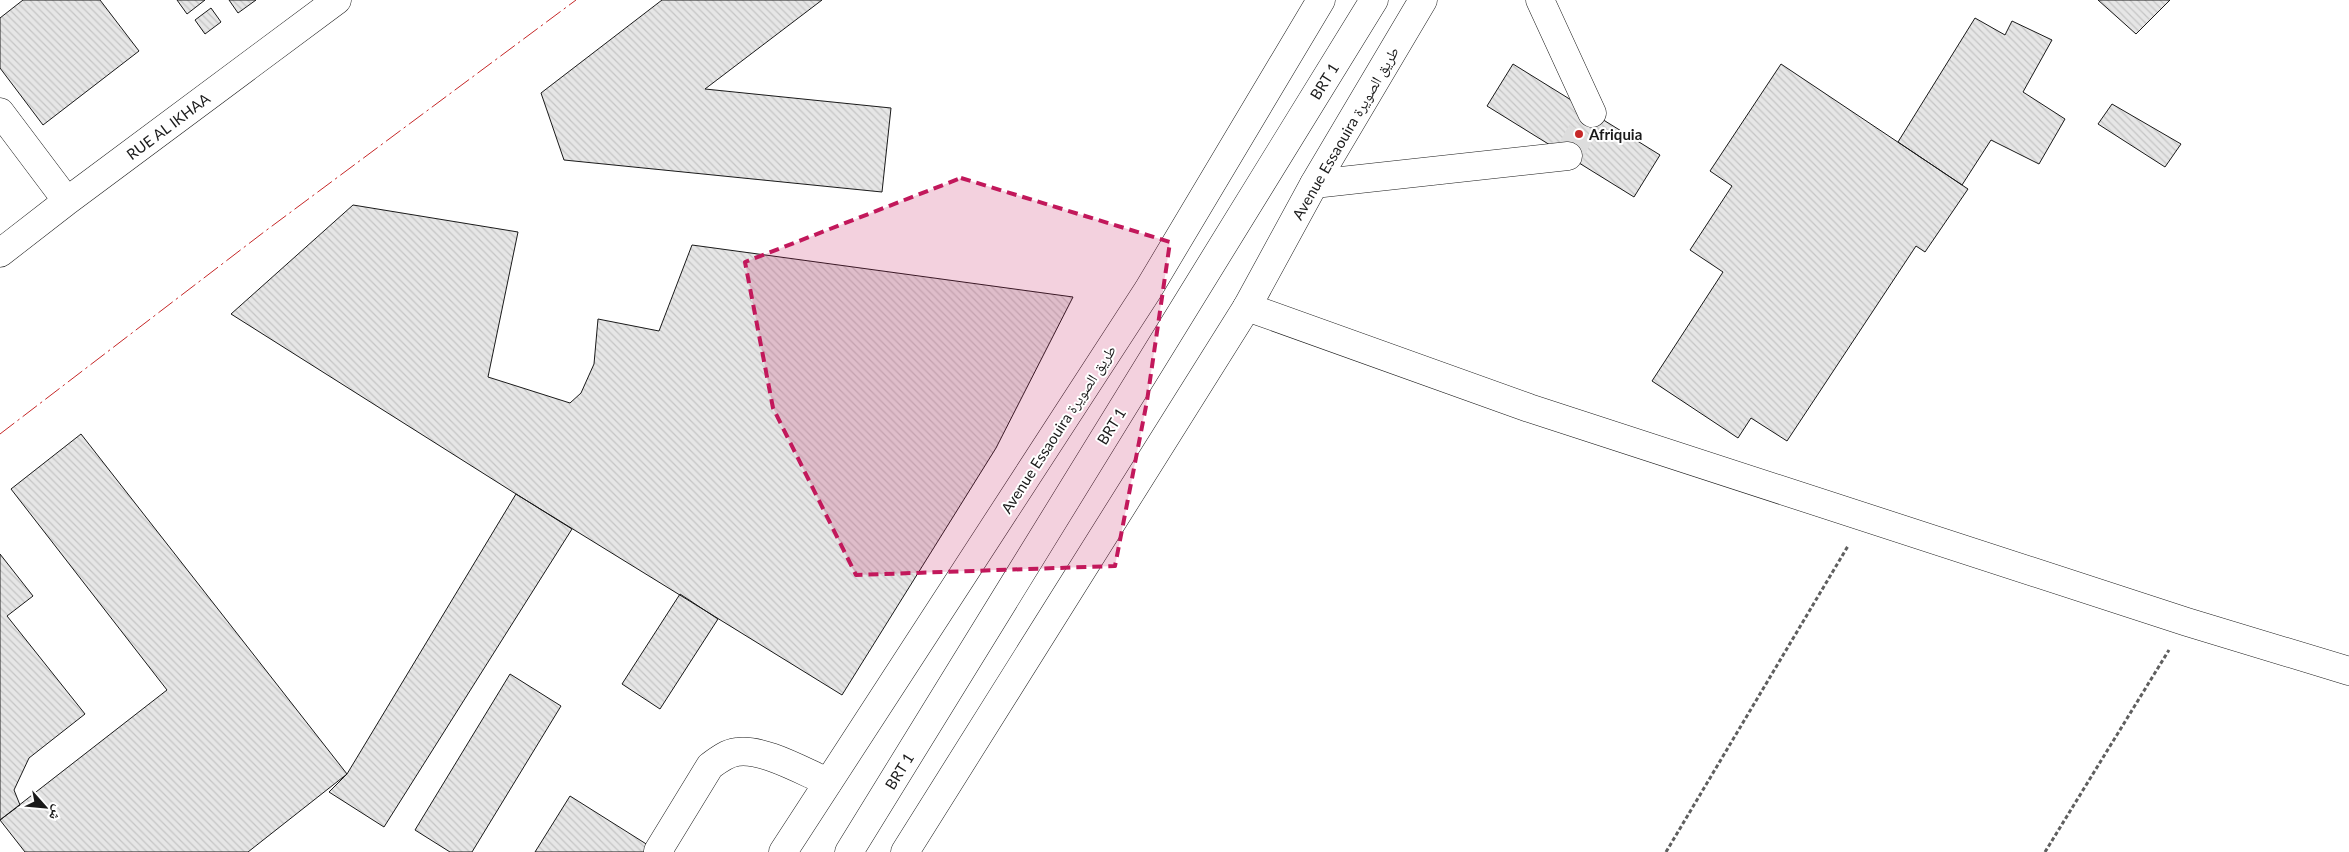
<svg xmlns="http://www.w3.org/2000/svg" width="2349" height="852" viewBox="0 0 2349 852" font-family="Lato,'Noto Naskh Arabic',sans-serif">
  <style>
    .building { fill: url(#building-back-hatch); stroke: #1a1a1a }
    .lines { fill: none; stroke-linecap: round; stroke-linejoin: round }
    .minor-tunnel { stroke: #ddd; stroke-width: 28; stroke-dasharray: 28 14; stroke-linecap: butt }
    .minor-casing { stroke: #1a1a1a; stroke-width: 29 }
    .major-casing { stroke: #1a1a1a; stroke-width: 29 }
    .path { stroke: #5f5f5f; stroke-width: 3; stroke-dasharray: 4 2.5; stroke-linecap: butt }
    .minor { stroke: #fff; stroke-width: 28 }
    .major { stroke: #fff; stroke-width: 28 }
    .power { stroke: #c62828; stroke-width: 1; stroke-dasharray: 18 4 2.5 4; stroke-linecap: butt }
    .marked { fill: #c2185b; fill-opacity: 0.2; stroke: #c2185b; stroke-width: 4; stroke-dasharray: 10 6; stroke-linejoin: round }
    .poi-dot { fill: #c62828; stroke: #fff; stroke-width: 2 }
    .labels { text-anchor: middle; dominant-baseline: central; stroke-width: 4; stroke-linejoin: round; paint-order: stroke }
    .street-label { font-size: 15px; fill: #1a1a1a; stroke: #fff }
    .poi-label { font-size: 15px; font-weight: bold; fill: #1a1a1a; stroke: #fff; text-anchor: start }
  </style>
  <defs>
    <pattern id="building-back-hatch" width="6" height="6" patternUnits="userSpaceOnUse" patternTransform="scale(1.25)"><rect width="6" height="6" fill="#e6e6e6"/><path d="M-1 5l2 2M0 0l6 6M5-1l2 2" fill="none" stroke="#c5c5c5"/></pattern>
  </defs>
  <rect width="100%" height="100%" fill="#fff"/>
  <!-- building -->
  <path class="building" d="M23,0H100L139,51L43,125L0,68V18Z
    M177,0H205L187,14Z
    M229,0H256L238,13Z
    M662,0H822L705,89L891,108L882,192L564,160L541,93Z
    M2098,0H2170L2136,34Z
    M211,8L221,22L205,34L195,20Z
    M1975,18L2005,35L2012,21L2052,40L2023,92L2065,119L2039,164L1991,140L1962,185L1898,142Z
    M1513,64L1660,155L1634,197L1487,106Z
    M1781,64L1968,189L1925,252L1916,246L1787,441L1751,418L1738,438L1652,381L1723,272L1690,250L1732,186L1710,171Z
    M2112,104L2181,144L2165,167L2098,124Z
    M353,205L518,232L488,377L570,403L581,393L594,364L598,319L659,331L692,245L1073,297L996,448L842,695L516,494L231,314Z
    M81,434L347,774L248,852H25L0,820L167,690L11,489Z
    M516,494L572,529L384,827L329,792L347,774Z
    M0,554L33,596L7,616L85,714L29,758L14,790L20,805L0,820Z
    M680,594L718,619L660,709L622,684Z
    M510,674L561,706L472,852H450L415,830Z
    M570,796L659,852H535Z"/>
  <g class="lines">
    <!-- minor-tunnel -->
    <path class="minor-tunnel" d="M1568,156L1592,113"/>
    <defs>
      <path id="minor" d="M1540,0L1592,113
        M0,112L67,201
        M1314,184L1568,156
        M0,253L67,201L337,0
        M1247,307L1529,408L2187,622L2349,671
        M658,851L710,766C718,760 727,753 737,752C763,748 804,772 828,782
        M849,852L1374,0"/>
      <path id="major" d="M783,852L1148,290L1321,0
        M905,852L1247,307L1314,184L1423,0"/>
    </defs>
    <!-- minor casing -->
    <use href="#minor" class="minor-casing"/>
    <!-- major casing -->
    <use href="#major" class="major-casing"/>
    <!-- path -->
    <path class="path" d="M1666,852L1848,546
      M2045,852L2169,650"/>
    <!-- minor -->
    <use href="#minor" class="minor"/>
    <!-- major -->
    <use href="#major" class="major"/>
    <!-- power -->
    <path class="power" d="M0,434L264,232L576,0"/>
  </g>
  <!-- marked area -->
  <path class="marked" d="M961,178L1170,242L1147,401L1115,566L856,575L773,408L745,262Z"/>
  <!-- markers -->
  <circle class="poi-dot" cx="1579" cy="134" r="5"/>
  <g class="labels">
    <!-- street labels -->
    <g class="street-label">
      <text transform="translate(1324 81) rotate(-58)">BRT 1</text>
      <text transform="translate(168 126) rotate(-37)">RUE AL IKHAA</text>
      <text transform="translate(1345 133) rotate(-60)">Avenue Essaouira طريق الصويرة</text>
      <text transform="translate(1111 426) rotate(-58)">BRT 1</text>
      <text transform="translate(1058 429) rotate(-57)">Avenue Essaouira طريق الصويرة</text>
      <text transform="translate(899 771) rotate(-58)">BRT 1</text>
    </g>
    <!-- poi labels -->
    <g class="poi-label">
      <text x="1589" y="134">Afriquia</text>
    </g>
  </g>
  <!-- north arrow -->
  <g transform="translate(45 807) rotate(117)" stroke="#ffffff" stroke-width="4" paint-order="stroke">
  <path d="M0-4L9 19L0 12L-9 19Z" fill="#1a1a1a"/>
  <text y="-8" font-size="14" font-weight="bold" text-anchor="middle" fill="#1a1a1a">ش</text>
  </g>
</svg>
